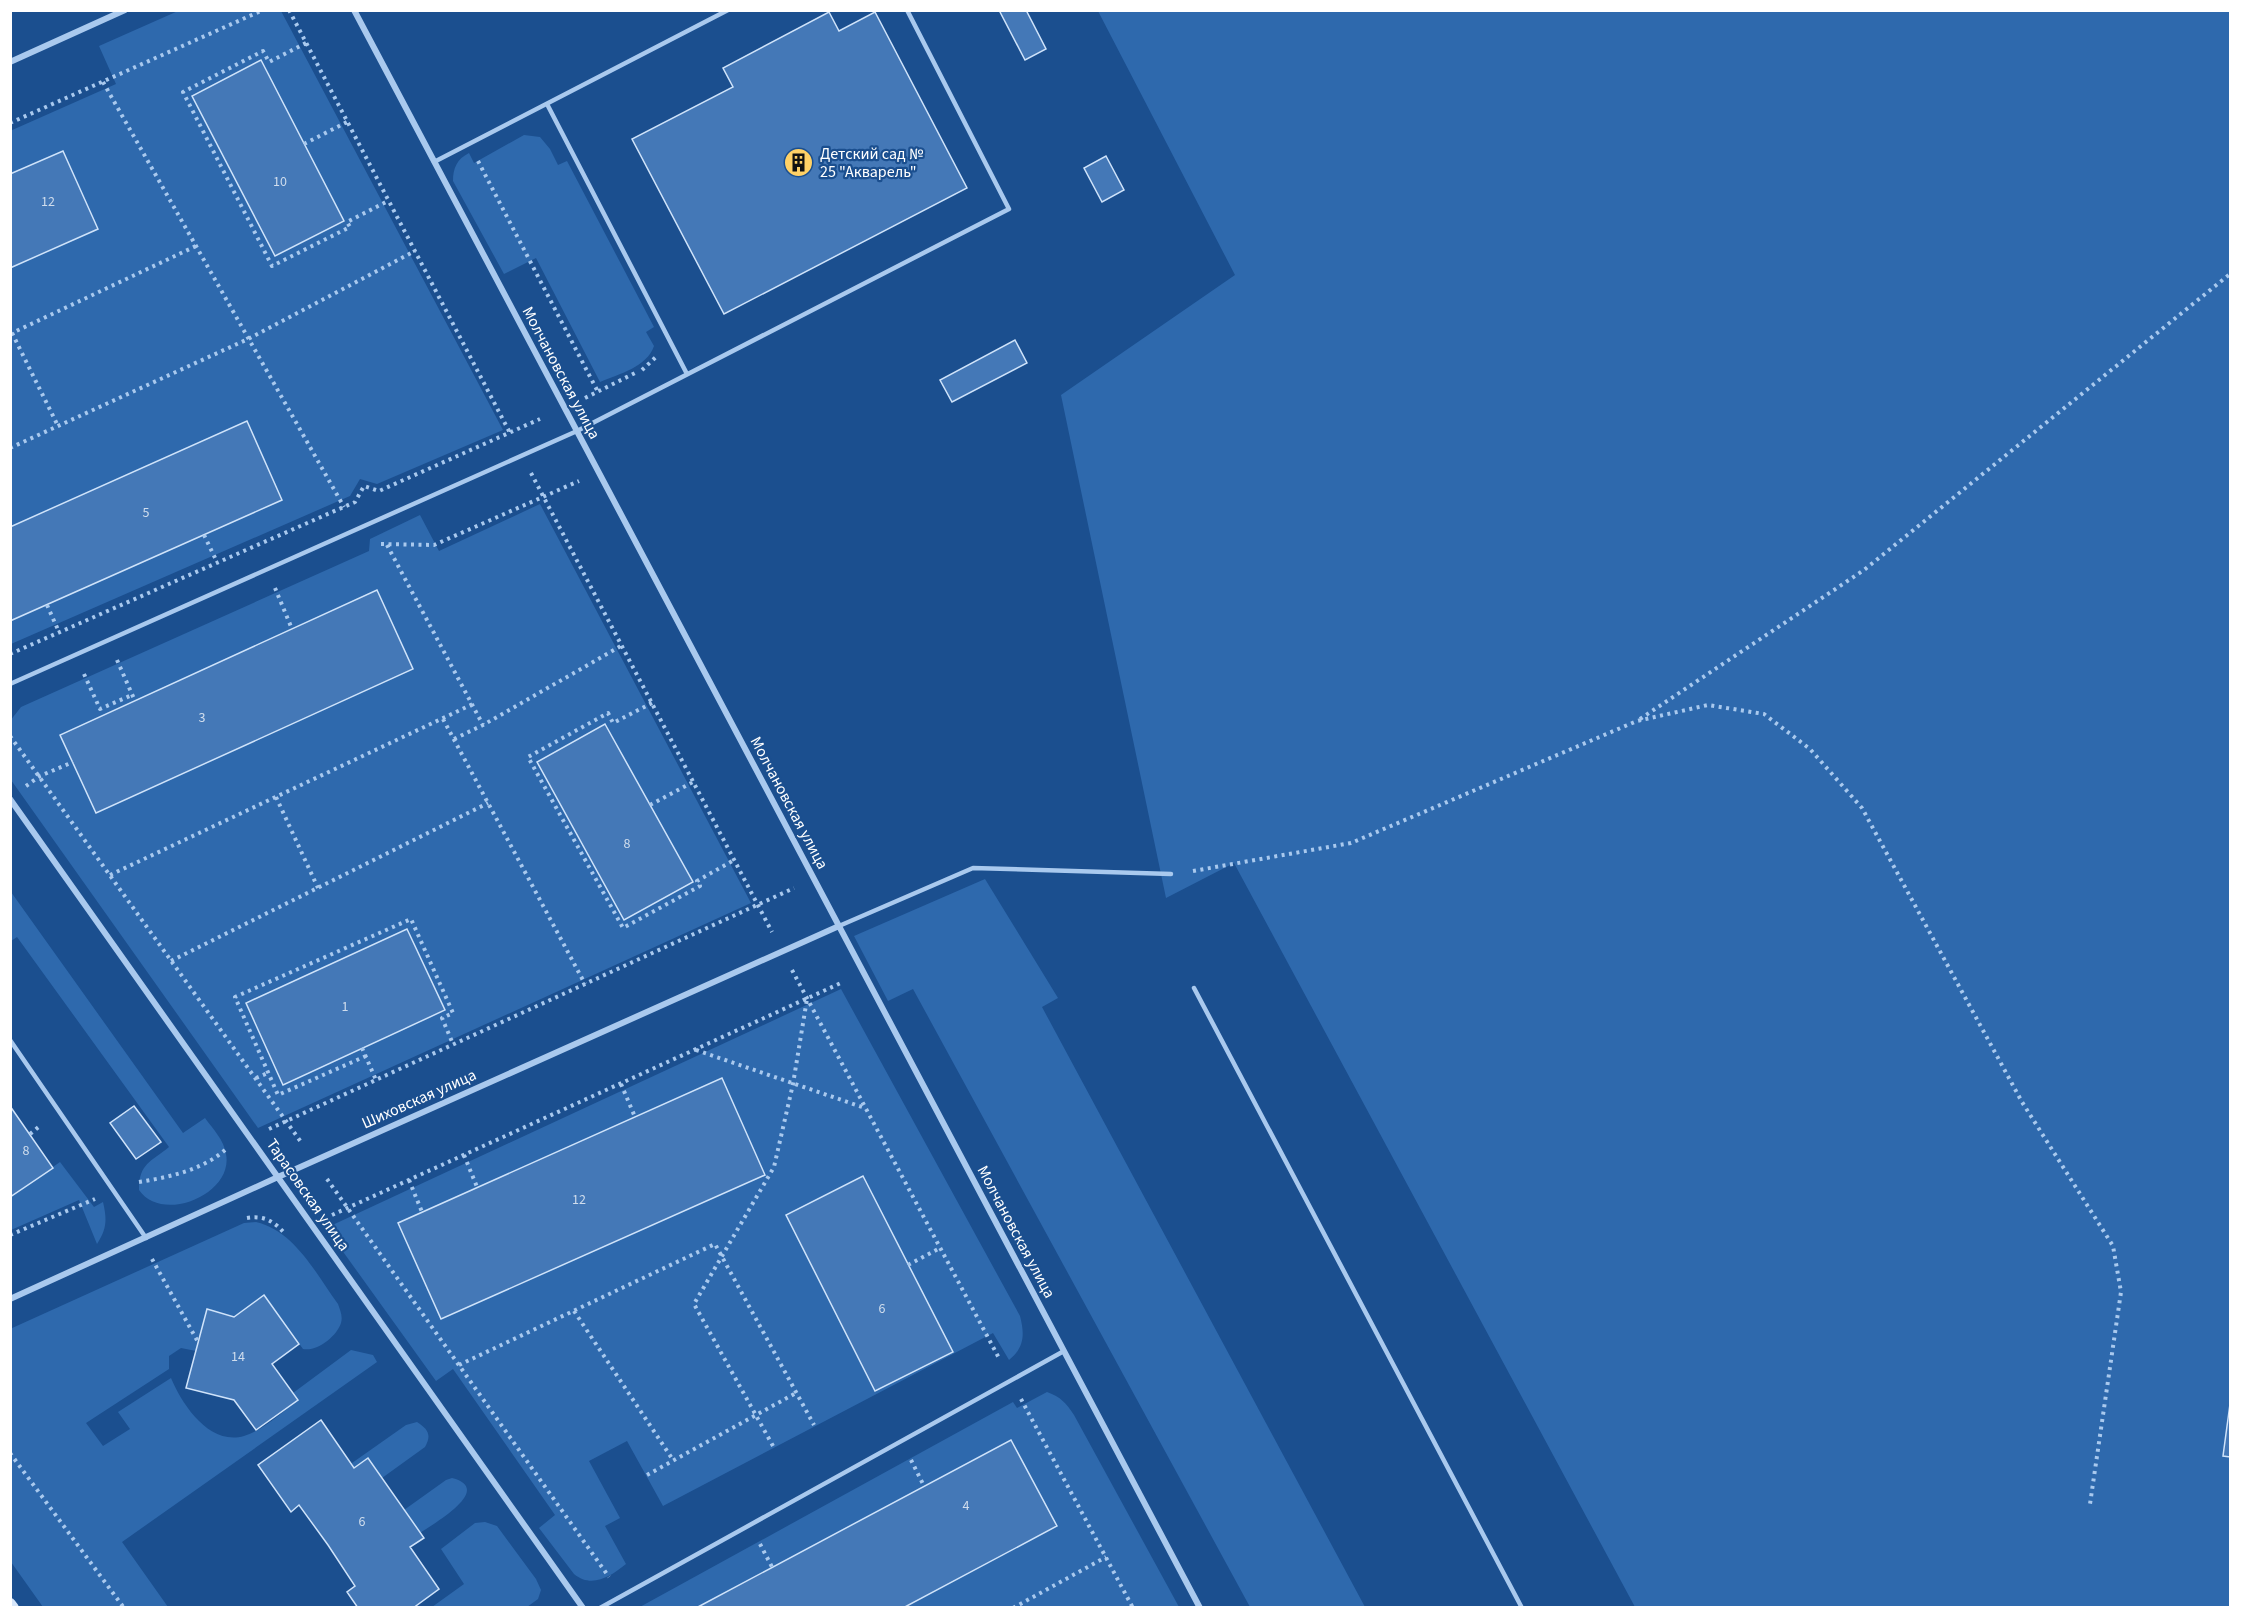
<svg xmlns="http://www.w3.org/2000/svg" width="2241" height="1618" viewBox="0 0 2241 1618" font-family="'Source Sans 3',sans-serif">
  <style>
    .green { fill: #2e69ad }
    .building { fill: #4478b7; stroke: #cfe3fa; stroke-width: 1.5 }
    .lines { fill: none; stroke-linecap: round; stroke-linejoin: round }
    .path { stroke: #a9c9ee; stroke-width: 4; stroke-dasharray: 3 4.5; stroke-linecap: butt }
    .lane { stroke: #a9c9ee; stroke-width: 4.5 }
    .street { stroke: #a9c9ee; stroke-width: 6 }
    .secondary { stroke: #d6e6fa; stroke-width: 12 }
    .labels { text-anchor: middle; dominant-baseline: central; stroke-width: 4.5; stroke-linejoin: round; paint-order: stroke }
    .number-label { font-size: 14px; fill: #d0dded }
    .poi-label { font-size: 16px; fill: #fff; stroke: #1b4f8f; text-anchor: start }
    .street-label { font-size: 16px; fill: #fff; stroke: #1b4f8f }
  </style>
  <rect width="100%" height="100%" fill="#1b4f8f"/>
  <!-- green -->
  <path class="green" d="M178,11H281L503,430L377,484L360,479L350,496L11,644L10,131L116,84L99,46Z
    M1098,11H2230V1607H1635L1234,863L1166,898L1061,395L1235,275Z
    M524,135L540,137L550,149L558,165L567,161L654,327L646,332L654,346C647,367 619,374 600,382L536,258L504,274L453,181C453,168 457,159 469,153L474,163Z
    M540,504L751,903L258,1128L11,780L10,721L21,707L369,551L370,539L420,515L439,551Z
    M985,879L1058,998L1042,1007L1365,1607H1250L913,989L888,1001L854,936Z
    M11,892L183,1133L205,1118C213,1129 224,1140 226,1154C234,1194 162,1224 139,1190C139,1163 151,1162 169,1147L17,937L11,941Z
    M841,989L1020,1316C1025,1335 1024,1348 1009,1360L993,1333L663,1506L627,1441L589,1461L620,1518L605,1526L626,1564C611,1576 592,1589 574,1574L539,1528L555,1515L453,1369L436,1381L326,1228Z
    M60,1162L94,1207L103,1202C107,1219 107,1229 97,1244L79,1200L11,1230L10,1197Z
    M256,1222C295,1231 316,1274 338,1304C340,1310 343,1316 341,1323C337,1336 317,1352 303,1349L264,1295L234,1317L207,1309L196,1351L181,1348L169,1356V1369L86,1423L103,1446L130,1429L118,1412L171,1378C182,1404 209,1446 244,1436C264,1430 282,1412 298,1400L293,1393L351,1350L373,1355L377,1362L122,1542L168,1607H43L11,1562L10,1329L244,1223Z
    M1047,1392C1061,1397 1066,1403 1074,1415L1179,1607L638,1608L1013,1402L1017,1408Z
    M417,1422C428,1429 432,1435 425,1447L382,1478L368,1458L354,1468L352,1463L406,1425Z
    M452,1478C495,1489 433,1524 420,1533L404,1510L446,1480Z
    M485,1522L497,1526L536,1579L541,1590L538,1599L527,1607H432L464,1584L441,1549L475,1523Z"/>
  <!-- building -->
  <path class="building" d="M999,10H1026L1046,49L1025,60Z
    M829,12L839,31L875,12L967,188L724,314L632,139L733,87L723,68Z
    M261,60L344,221L275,256L192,96Z
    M63,151L98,229L10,268V174Z
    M1106,156L1124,190L1102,202L1084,168Z
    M1015,340L1027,363L952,402L940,380Z
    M247,421L282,500L10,621V527Z
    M377,590L413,669L96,813L60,735Z
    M605,724L693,882L624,920L537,762Z
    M407,929L445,1010L283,1085L246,1003Z
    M722,1078L765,1175L441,1319L398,1223Z
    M10,1106L53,1168L10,1197Z
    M134,1106L161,1142L136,1159L110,1123Z
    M863,1176L953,1352L875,1391L786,1215Z
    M264,1295L299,1344L272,1364L298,1400L256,1430L234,1400L186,1388L207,1309L234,1317Z
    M2230,1404V1457L2223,1456Z
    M321,1420L354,1468L368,1458L424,1538L410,1547L439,1589L413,1608H358L347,1592L355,1586L328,1545L299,1505L291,1512L258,1465Z
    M1011,1440L1057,1526L903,1608H696Z"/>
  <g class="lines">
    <!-- path -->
    <path class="path" d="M289,10L510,433
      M306,43L269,62L263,51L183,92L272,266L350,227L347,222L388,201
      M103,82L344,507
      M10,123L263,10
      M304,144L347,122
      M478,161L598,392
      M12,333L58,426
      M10,334L196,246
      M642,370L656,357
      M585,398L635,373
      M10,448L248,339L415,251
      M531,473L772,932
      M204,535L217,562
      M381,544L434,545L579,481
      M387,545L483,725
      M275,588L292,629
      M47,605L59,632
      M10,654L355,502L364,486L379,491L540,419
      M117,660L135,701
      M84,674L100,709L132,695
      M652,703L613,723L608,713L528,757L623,928L700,886L697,881L734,860
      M443,719L585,984
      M1640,719L1864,570L2230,274
      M10,736L301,1142
      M454,739L483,725L621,646
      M26,786L40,776L73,762
      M276,797L318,888
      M650,805L693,782
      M1193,871L1351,843L1637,721L1708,705L1764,714L1810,749L1862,808L2022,1102L2113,1246L2121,1292L2090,1504
      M110,875L473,704
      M171,961L488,803
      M792,970L1000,1360
      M362,1048L376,1080
      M696,1050L865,1108
      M366,1056L278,1095L235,997L411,919L453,1013L442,1018L453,1044
      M256,1078L268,1073
      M621,1084L635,1117
      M269,1129L794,888
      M30,1134L41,1125
      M464,1155L477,1187
      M327,1179L609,1577
      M409,1180L422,1212
      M139,1182C170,1177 202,1170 225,1150
      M332,1215L843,982
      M247,1218C265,1215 275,1222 286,1235
      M10,1235L95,1199
      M152,1259L198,1342
      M908,1265L940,1248
      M574,1311L673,1460
      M459,1365L715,1244L814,1425
      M1021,1399L1133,1608
      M773,1446L694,1304L774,1167L793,1084L807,999
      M10,1453L124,1608
      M911,1460L924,1486
      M647,1475L796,1393
      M760,1544L772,1567
      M1013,1608L1106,1557"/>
    <!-- lane -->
    <path class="lane" d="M547,104L687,374
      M434,162L728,10
      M10,684L577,431L1009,209L907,10
      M839,926L973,868L1171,874
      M1194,988L1522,1608
      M10,1040L146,1238
      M600,1608L1064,1351"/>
    <!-- street -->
    <path class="street" d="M354,10L1200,1608
      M10,62L125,10
      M10,799L583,1608
      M10,1299L278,1177L839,926"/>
    <!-- secondary -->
    <path class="secondary" d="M10,1604L13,1608"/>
  </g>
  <!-- icons -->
  <defs>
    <symbol id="building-disc" viewBox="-11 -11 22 22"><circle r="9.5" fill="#ffd166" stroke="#1b4f8f"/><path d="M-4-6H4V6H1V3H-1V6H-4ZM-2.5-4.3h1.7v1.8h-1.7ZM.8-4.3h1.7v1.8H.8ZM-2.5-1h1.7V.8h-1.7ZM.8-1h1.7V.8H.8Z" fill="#111"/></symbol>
  </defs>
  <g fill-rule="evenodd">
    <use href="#building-disc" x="782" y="146" width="33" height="33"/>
  </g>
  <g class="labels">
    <!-- number labels -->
    <g class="number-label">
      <text x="280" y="182">10</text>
      <text x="48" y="202">12</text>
      <text x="146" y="513">5</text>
      <text x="202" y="718">3</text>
      <text x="627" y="844">8</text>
      <text x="345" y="1007">1</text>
      <text x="26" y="1151">8</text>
      <text x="579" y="1200">12</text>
      <text x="882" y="1309">6</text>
      <text x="238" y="1357">14</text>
      <text x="966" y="1506">4</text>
      <text x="362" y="1522">6</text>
    </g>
    <!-- poi labels -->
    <g class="poi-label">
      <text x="820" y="154">Детский сад №<tspan x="820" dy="18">25 "Акварель"</tspan></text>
    </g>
    <!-- street labels -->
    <g class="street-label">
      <text transform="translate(561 373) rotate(62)">Молчановская улица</text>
      <text transform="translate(789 803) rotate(62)">Молчановская улица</text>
      <text transform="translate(419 1099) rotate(-24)">Шиховская улица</text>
      <text transform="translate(308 1195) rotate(55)">Тарасовская улица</text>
      <text transform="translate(1016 1232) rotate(62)">Молчановская улица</text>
    </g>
  </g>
  <!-- border -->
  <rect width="2241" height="1618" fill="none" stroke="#ffffff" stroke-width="24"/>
</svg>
